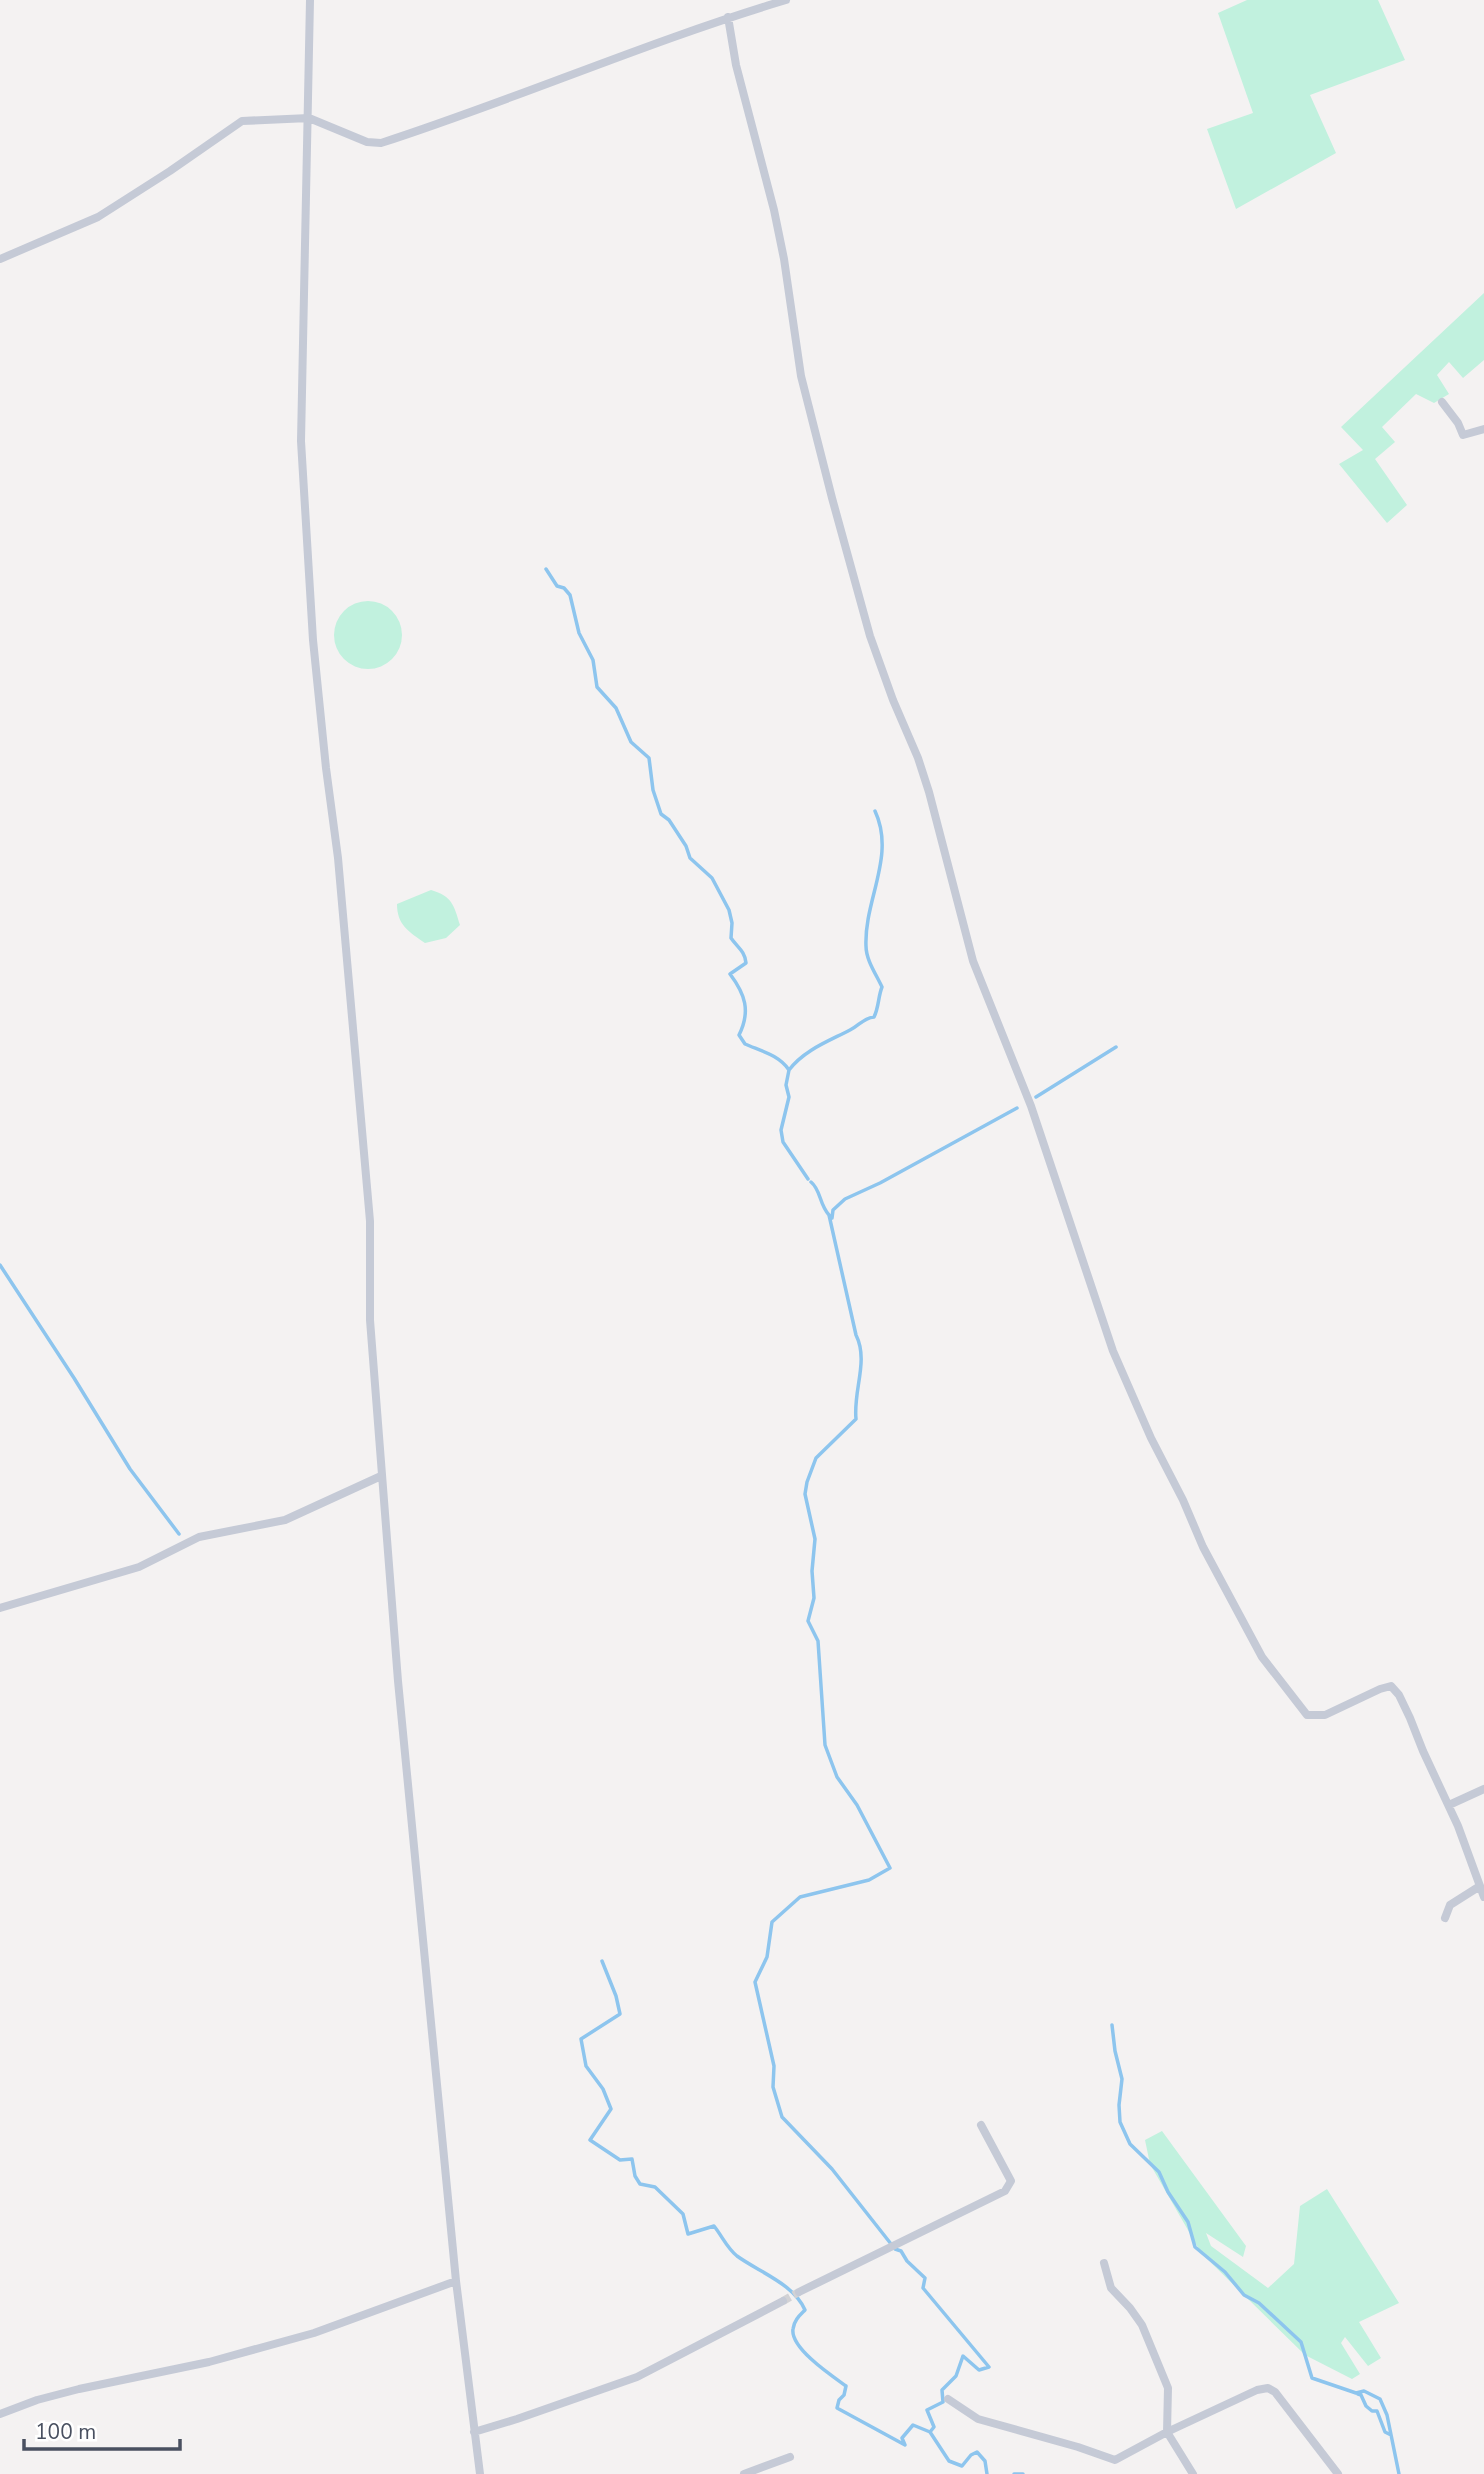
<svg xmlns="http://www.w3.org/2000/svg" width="1484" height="2474" viewBox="0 0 1484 2474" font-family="'Nunito Sans',sans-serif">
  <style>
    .green { fill: #c1f1de }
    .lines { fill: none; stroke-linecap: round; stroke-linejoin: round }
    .stream { stroke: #8dc5ee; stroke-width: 3.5 }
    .street-tunnel { stroke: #d2d2d5; stroke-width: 8; stroke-dasharray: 8 4; stroke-linecap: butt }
    .street { stroke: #c5cad6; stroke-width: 8 }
  </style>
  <rect width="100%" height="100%" fill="#f4f2f2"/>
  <!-- green -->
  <path class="green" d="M1247,0H1378L1405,60L1310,95L1336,153L1236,209L1207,129L1253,113L1218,13Z
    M1484,293V360L1463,378L1449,362L1437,375L1449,394L1434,403L1416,394L1382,427L1395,442L1375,459L1407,505L1387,523L1339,464L1363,450L1341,427Z
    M334 635a34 34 0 1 1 68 0a34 34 0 1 1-68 0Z
    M431,890C452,896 454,905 460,925L446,938L425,943C409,932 397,925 397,904Z
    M1162,2131L1246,2246L1243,2257L1206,2233L1211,2246L1268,2288L1294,2264L1300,2206L1327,2189L1399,2303L1359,2322L1381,2358L1368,2366L1345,2337L1341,2343L1360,2374L1352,2379L1305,2355L1195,2247L1200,2251L1150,2164L1145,2140Z"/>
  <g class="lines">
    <!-- stream -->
    <path class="stream" d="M546,569L557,586L564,588L570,595L579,633L593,660L597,687L616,708L631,742L649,758L653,790L661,814L669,820L686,846L690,858L712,878L729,910L732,923L731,938C737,947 745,951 746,963L730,974C745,994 751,1011 739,1035L745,1044C761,1051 779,1055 789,1070L786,1085L789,1097L781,1130L783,1142L808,1179
      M789,1070C804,1050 829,1041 850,1030C860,1025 863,1018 874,1017C879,1007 878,997 882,987C876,974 866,960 866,946C864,900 896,856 875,811
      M1036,1097L1116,1047
      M811,1182C821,1190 819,1204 829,1215L856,1335C869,1361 853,1390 856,1419L816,1458L807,1482L805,1494L815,1539L812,1571L814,1598L808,1621L818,1641L825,1745L837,1777L857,1805L890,1868L869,1880L800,1897L772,1922L767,1957L755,1982L774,2066L773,2087L782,2117L832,2169L895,2249L901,2251L907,2261L925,2278L923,2288L989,2367L979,2370L963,2356L956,2376L942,2390L943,2402L927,2410L934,2427L930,2432
      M832,1218L833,1210L845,1199L880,1183L1017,1108
      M0,1265L74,1378L130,1469L179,1534
      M602,1961L616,1996L620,2014L581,2039L586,2066L603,2089L611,2109L590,2140L620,2160L632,2159L635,2176L640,2184L655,2187L683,2214L688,2234L714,2226C722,2236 727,2248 737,2256C759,2272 794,2284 805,2310C800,2315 794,2320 793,2329C790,2348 832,2376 846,2386L844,2395L839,2400L837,2408L905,2445L902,2438L913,2425L930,2432L949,2461L962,2466L971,2455L977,2452L985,2461L987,2474
      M1112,2025L1115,2051L1122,2079L1119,2105L1120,2122L1130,2144L1159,2172L1168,2192L1188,2222L1195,2247L1225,2272L1244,2295L1259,2303L1301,2342L1312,2378L1356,2393L1364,2391L1380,2399L1387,2415L1399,2474
      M1358,2394L1361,2395L1366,2406L1372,2411H1377L1385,2432L1391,2435
      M1014,2474H1023"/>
    <!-- street-tunnel -->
    <path class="street-tunnel" d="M783,2301L799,2292"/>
    <!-- street -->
    <path class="street" d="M310,0L301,441L313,640L326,768L338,858L370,1221V1320L398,1681L456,2281L480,2474
      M728,17L736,65L774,210L784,259L801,376L832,498L870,636L893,700L918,758L929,792L973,961L1031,1106L1113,1351L1151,1438L1183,1500L1203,1547L1262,1657L1307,1715H1325L1380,1689L1391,1686L1399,1695L1410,1718L1423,1751L1458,1826L1484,1897
      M0,259L98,217L170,171L242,121L309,118L367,142L381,143C517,99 649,41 786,0
      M1442,402L1458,423L1463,435L1484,429
      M0,1608L139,1567L199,1537L285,1520L381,1476
      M1449,1805L1484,1789
      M1445,1918L1450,1905L1480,1886
      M1104,2263L1111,2288L1130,2308L1142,2325L1168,2388L1167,2432L1257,2390L1268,2388L1275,2392L1338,2474
      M799,2292L1005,2191L1011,2181L981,2125
      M948,2399L978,2419L1078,2447L1115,2460L1167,2432L1193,2474
      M0,2414L37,2400L79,2389L209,2362L314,2333L456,2281
      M474,2432L517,2419L637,2377L783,2301
      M744,2474L790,2457"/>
  </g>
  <!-- scale -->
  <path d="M24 2439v10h156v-10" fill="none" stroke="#495060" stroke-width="3.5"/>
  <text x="35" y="2439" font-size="21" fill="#495060" stroke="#ffffff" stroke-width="5" paint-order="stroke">100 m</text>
</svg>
